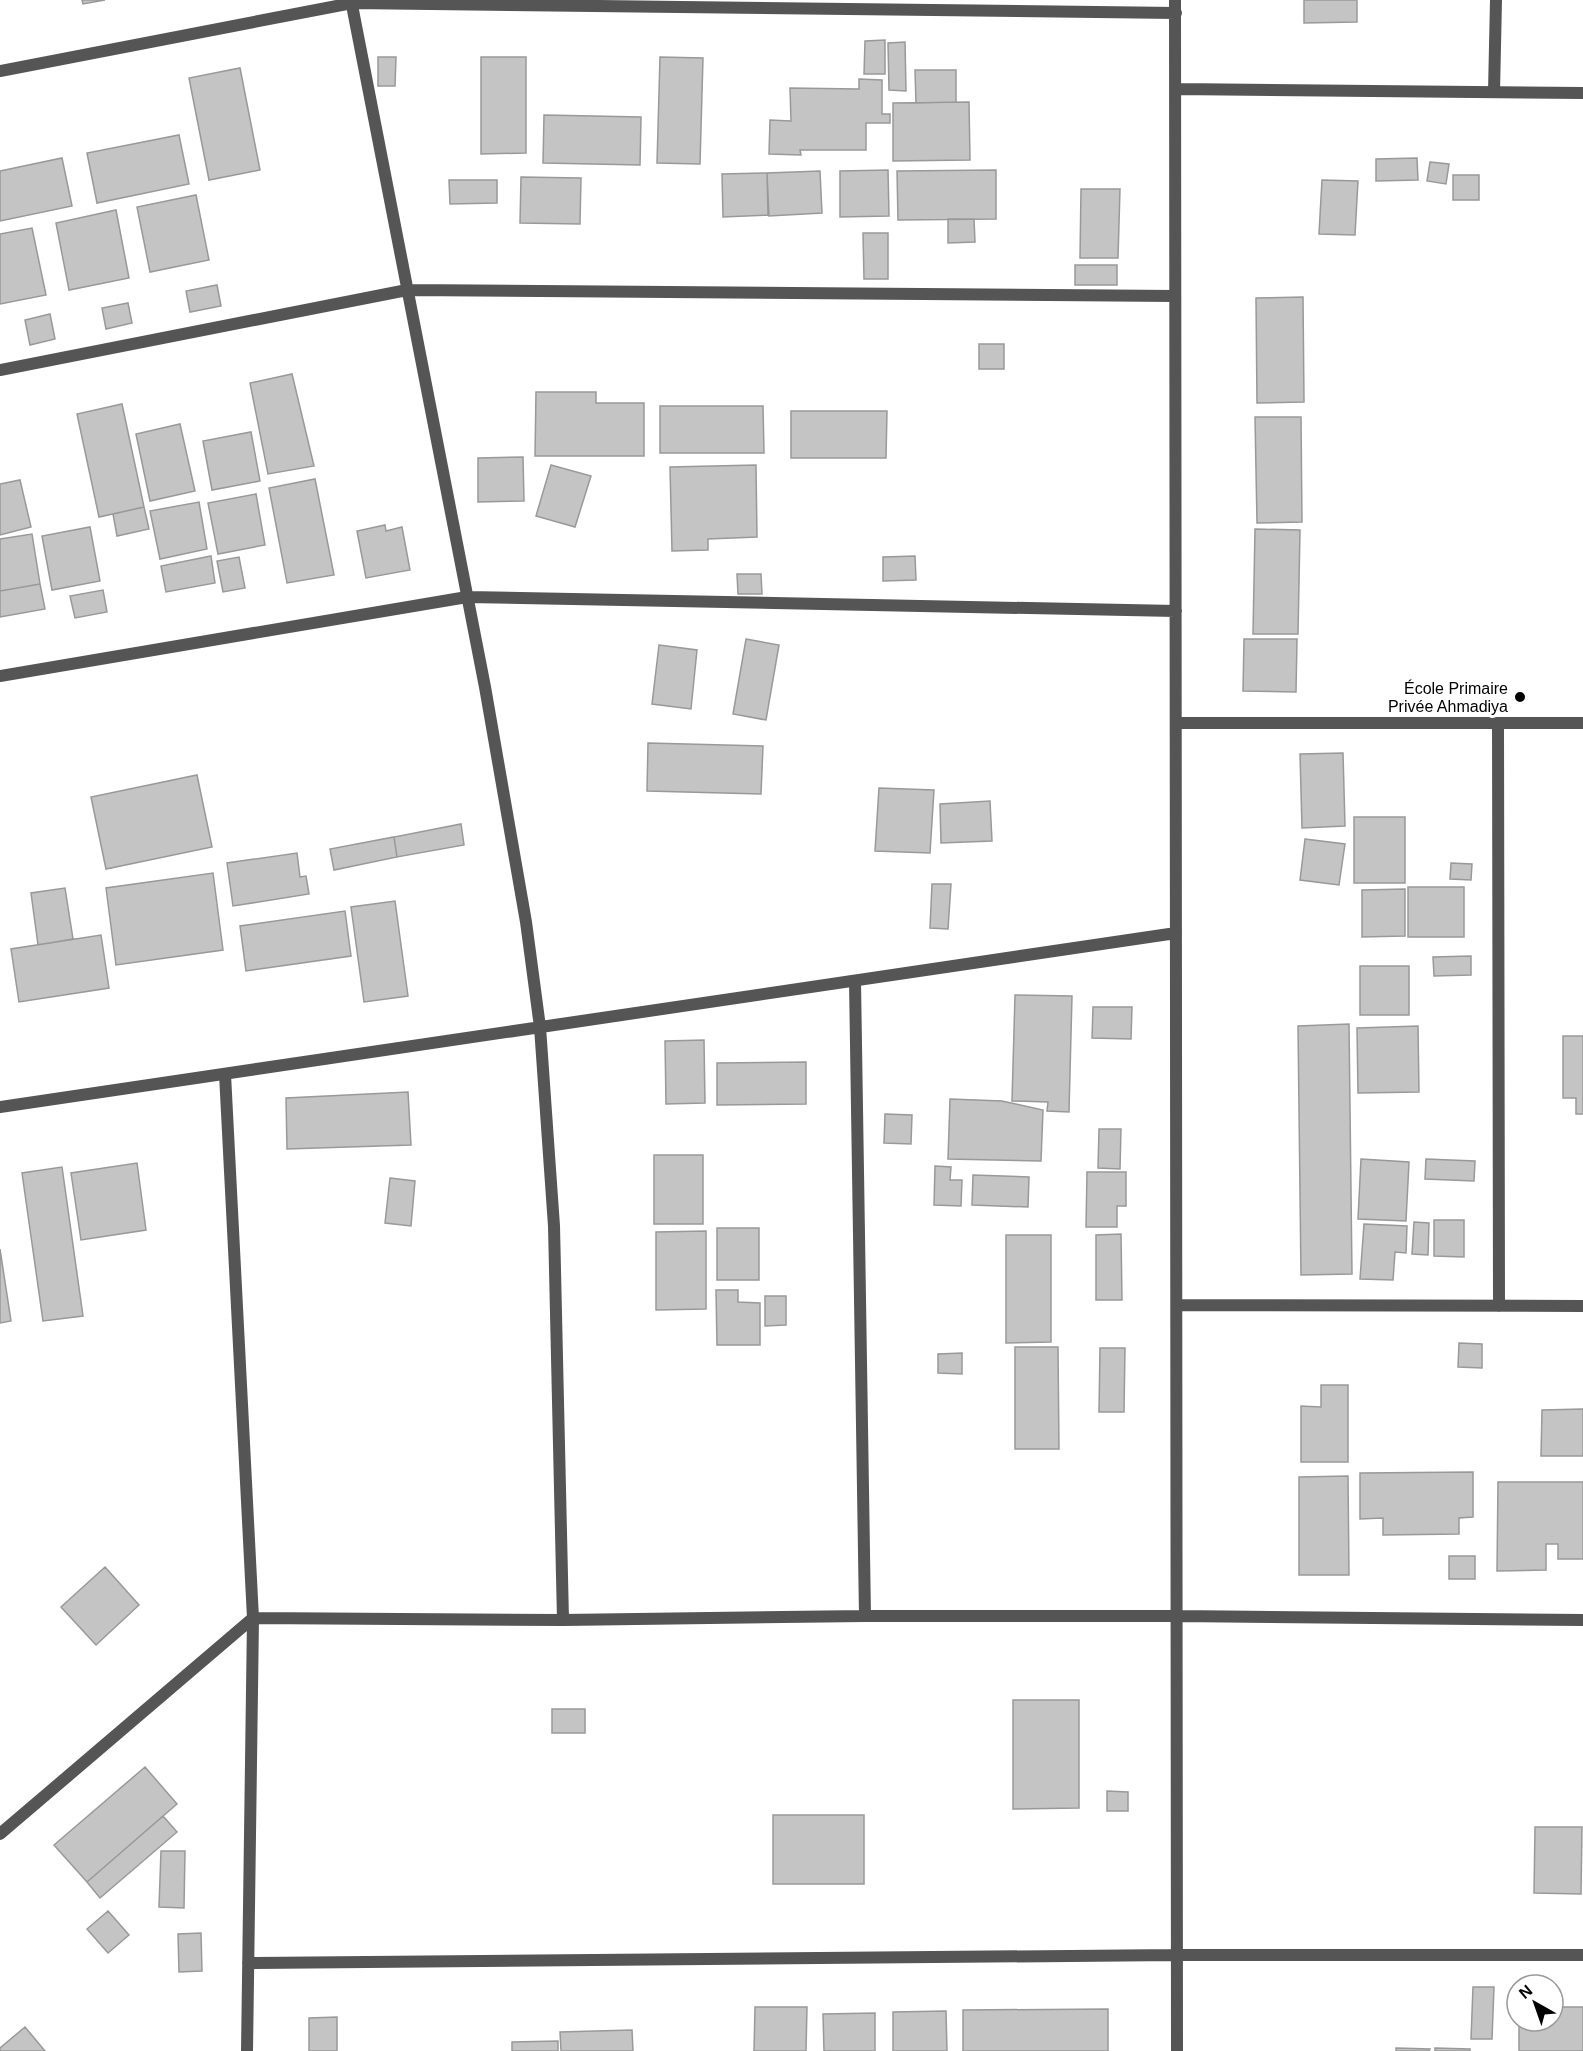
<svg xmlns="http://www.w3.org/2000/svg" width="1583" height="2051" viewBox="0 0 1583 2051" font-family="Helvetica,sans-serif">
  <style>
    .building { fill: #c4c4c4; stroke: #999; stroke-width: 1.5 }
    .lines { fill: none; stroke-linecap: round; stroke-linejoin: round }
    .minor { stroke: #555; stroke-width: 12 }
    .poi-dot { fill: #000; stroke: #fff; stroke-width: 2 }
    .labels { text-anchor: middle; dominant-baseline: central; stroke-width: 6; stroke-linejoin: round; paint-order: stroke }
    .poi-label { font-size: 16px; fill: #000; stroke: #fff; text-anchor: end }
  </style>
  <rect width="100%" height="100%" fill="#fff"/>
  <!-- building -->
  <path class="building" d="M82,0H105L83,4Z
    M1304,0H1357V22L1304,23Z
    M885,40V74H864L865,41Z
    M905,42L906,91L889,90L888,43Z
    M378,57H396L395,86H378Z
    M481,57H526V153L481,154Z
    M660,57L703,58L700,164L657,163Z
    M240,68L260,170L209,180L189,78Z
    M915,70H956V102L916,103Z
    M859,79L882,80V114H890V123H866V150H800L801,155L769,154L770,120L791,121L790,88L859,89Z
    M969,102L970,160L893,161V103Z
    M544,115L641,117L640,165L543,163Z
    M179,135L189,184L97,203L87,153Z
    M62,158L72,206L0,221V171Z
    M1417,158L1418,180L1376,181V159Z
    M1430,162L1449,164L1446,184L1427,181Z
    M888,170L889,216L840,217V171Z
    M996,170V219L898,220L897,171Z
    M820,171L822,213L769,216L767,173Z
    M767,173L768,215L723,217L722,174Z
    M1453,175H1479V200H1453Z
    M521,177L581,178L580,224L520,223Z
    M449,180H497V203L450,204Z
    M1322,180L1358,181L1355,235L1319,234Z
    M1081,189H1120L1118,258H1080Z
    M196,195L209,260L150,272L137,207Z
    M116,210L129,278L69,290L56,223Z
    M948,219H974L975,242L948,243Z
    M32,228L46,295L0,304V234Z
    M863,233H888V279H864Z
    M1075,265H1117V285H1075Z
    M217,285L221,306L190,312L186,291Z
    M1303,297L1304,402L1257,403L1256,298Z
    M128,303L132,323L106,329L102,308Z
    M50,314L55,339L30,345L25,320Z
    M979,344H1004V369H979Z
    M292,374L314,466L268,474L250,383Z
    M536,392H596V403H644V456H535Z
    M122,404L144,507L99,517L77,414Z
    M660,406H763L764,453H660Z
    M791,411H887L886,458H791Z
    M1255,417H1301L1302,522L1257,523Z
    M180,424L195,491L150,501L136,434Z
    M251,432L260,481L212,490L203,441Z
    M523,457L524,501L478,502V458Z
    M551,465L591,476L575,527L536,516Z
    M756,465L757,537L708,539V550L672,551L670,467Z
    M315,479L334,575L287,583L269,488Z
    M20,480L31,527L0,535V484Z
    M256,494L265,545L218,554L208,503Z
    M199,502L207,549L160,559L150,511Z
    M144,507L149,529L117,536L113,514Z
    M385,525L386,531L402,527L410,570L366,578L357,531Z
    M90,527L100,581L52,590L42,536Z
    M1255,529L1300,530L1298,634H1253Z
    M32,534L40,584L0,591V539Z
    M211,556L215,583L166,592L161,566Z
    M915,556L916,580L883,581V557Z
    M239,557L245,588L223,592L217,561Z
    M737,574H761L762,594H738Z
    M40,584L45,609L0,617V591Z
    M103,590L107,612L75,618L70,596Z
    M746,639L779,645L766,720L733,714Z
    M1244,639H1297L1296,692L1243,691Z
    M659,645L697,650L691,709L652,704Z
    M648,743L763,746L761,794L647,791Z
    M1343,753L1345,826L1302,828L1300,754Z
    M197,775L212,847L106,869L91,797Z
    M879,788L934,790L930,853L875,851Z
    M990,801L992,841L941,843L940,804Z
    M1354,817H1405V883H1354Z
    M461,824L464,845L397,857L394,837Z
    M394,837L397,857L334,870L330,849Z
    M1305,839L1345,844L1339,885L1300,880Z
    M297,853L300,877L306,876L309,894L233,906L227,863Z
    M1451,863L1472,864L1471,880L1450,879Z
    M213,873L223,950L116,965L106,888Z
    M932,884H951L948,929L930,928Z
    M1408,887H1464V937H1408Z
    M65,888L73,939L38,945L31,893Z
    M1405,889V936L1362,937V890Z
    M395,901L408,996L364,1002L351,907Z
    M345,911L351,956L246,971L240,926Z
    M101,935L109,988L19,1002L11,949Z
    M1471,956V975L1434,976L1433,957Z
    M1360,966H1409V1015H1360Z
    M1015,995L1072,996L1069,1112L1047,1111L1048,1102L1012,1101Z
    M1093,1007H1132L1131,1039L1092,1038Z
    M1349,1024L1352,1274L1301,1275L1298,1026Z
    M1418,1026L1419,1092L1358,1093L1357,1028Z
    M1563,1036H1583V1114H1576V1098H1563Z
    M704,1040L705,1103L666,1104L665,1041Z
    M806,1062V1104L717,1105V1063Z
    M408,1092L411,1145L287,1149L286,1098Z
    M950,1099L1002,1101L1043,1110L1041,1161L948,1159Z
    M885,1114L912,1115L911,1144L884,1143Z
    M1099,1129H1121L1120,1169L1098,1168Z
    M654,1155H703V1224H654Z
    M1361,1159L1409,1162L1406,1221L1358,1219Z
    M1426,1159L1475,1161L1474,1181L1425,1179Z
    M137,1163L146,1230L81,1240L71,1173Z
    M935,1166L951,1167L950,1180H962L961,1206L934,1205Z
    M62,1167L83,1316L43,1321L22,1173Z
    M1087,1172H1126V1206H1117V1227H1086Z
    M973,1175L1029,1177L1028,1207L972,1205Z
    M390,1178L415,1181L411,1226L385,1223Z
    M1434,1220H1464V1257L1434,1256Z
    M1414,1222L1429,1223L1428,1255L1412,1254Z
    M1364,1224L1407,1226L1406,1253L1395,1252L1393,1280L1360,1279Z
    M717,1228H759V1280H717Z
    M706,1231V1309L656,1310V1232Z
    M1121,1234L1122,1300H1096V1235Z
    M1006,1235H1051V1342L1006,1343Z
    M0,1249L11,1321L0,1323Z
    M716,1290H738V1302L760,1303V1345H717Z
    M765,1296H786V1325L765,1326Z
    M1459,1343L1482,1344V1368L1458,1367Z
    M1015,1347H1058L1059,1449H1015Z
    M1100,1348H1125L1124,1412H1099Z
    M962,1353V1374L938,1373V1354Z
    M1321,1385H1348V1462H1301V1406L1321,1407Z
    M1583,1409V1456H1541L1542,1410Z
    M1473,1472V1517L1459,1518V1534L1383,1535V1518L1360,1519V1473Z
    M1348,1476L1349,1575H1299V1477Z
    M1498,1482H1583V1559H1558V1544H1546V1570L1497,1571Z
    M1449,1556H1475V1579H1449Z
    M105,1567L139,1605L96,1645L61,1607Z
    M1013,1700H1079V1808L1013,1809Z
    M552,1709H585V1733H552Z
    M145,1767L177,1804L87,1882L54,1845Z
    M1107,1791L1128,1792V1811H1107Z
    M773,1815H864V1884H773Z
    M163,1816L177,1832L100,1898L87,1882Z
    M1535,1827H1582L1581,1894L1534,1893Z
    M161,1851H185L184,1908L159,1907Z
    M108,1911L129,1935L108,1953L87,1929Z
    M201,1933L202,1971L179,1972L178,1934Z
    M1473,1987H1494L1492,2039H1471Z
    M755,2007H807L806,2051H754Z
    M1553,2007H1583V2051H1519V2021H1553Z
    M1108,2009V2051H963V2010Z
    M946,2011L947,2051H893V2012Z
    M875,2013V2051H824L823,2014Z
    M337,2017V2051H309V2018Z
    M25,2027L45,2051H0V2048Z
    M632,2030L633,2051H561L560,2032Z
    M558,2041V2051H512V2042Z
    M1396,2048L1430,2049L1429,2051H1396Z
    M1435,2048L1470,2049V2051H1435Z"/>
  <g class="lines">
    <!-- minor -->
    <path class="minor" d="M351,0L485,687L526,922L540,1027L554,1226L563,1620
      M1175,0L1177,2051
      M0,71L352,3L1176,13
      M1176,89L1583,93
      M1494,92L1496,0
      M0,370L407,290L1175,296
      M0,676L467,597L1176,611
      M1176,723H1583
      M1498,723L1499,1306
      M855,981L865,1616
      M225,1074L253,1618L247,2051
      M0,1107L1176,933
      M1177,1305L1583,1306
      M0,1834L253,1618L563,1620L865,1616H1177L1583,1620
      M248,1963L1177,1955H1583"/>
  </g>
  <!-- markers -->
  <circle class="poi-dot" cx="1520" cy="697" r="6"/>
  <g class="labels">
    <!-- poi labels -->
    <g class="poi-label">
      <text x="1508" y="688">École Primaire<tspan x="1508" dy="18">Privée Ahmadiya</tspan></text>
    </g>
  </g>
  <!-- north arrow -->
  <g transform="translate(1535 2003) rotate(320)"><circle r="28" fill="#ffffff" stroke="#999999" stroke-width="1.5"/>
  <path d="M0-4.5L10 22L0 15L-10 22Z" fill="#000000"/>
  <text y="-9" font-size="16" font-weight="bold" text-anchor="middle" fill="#000000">N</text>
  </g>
</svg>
